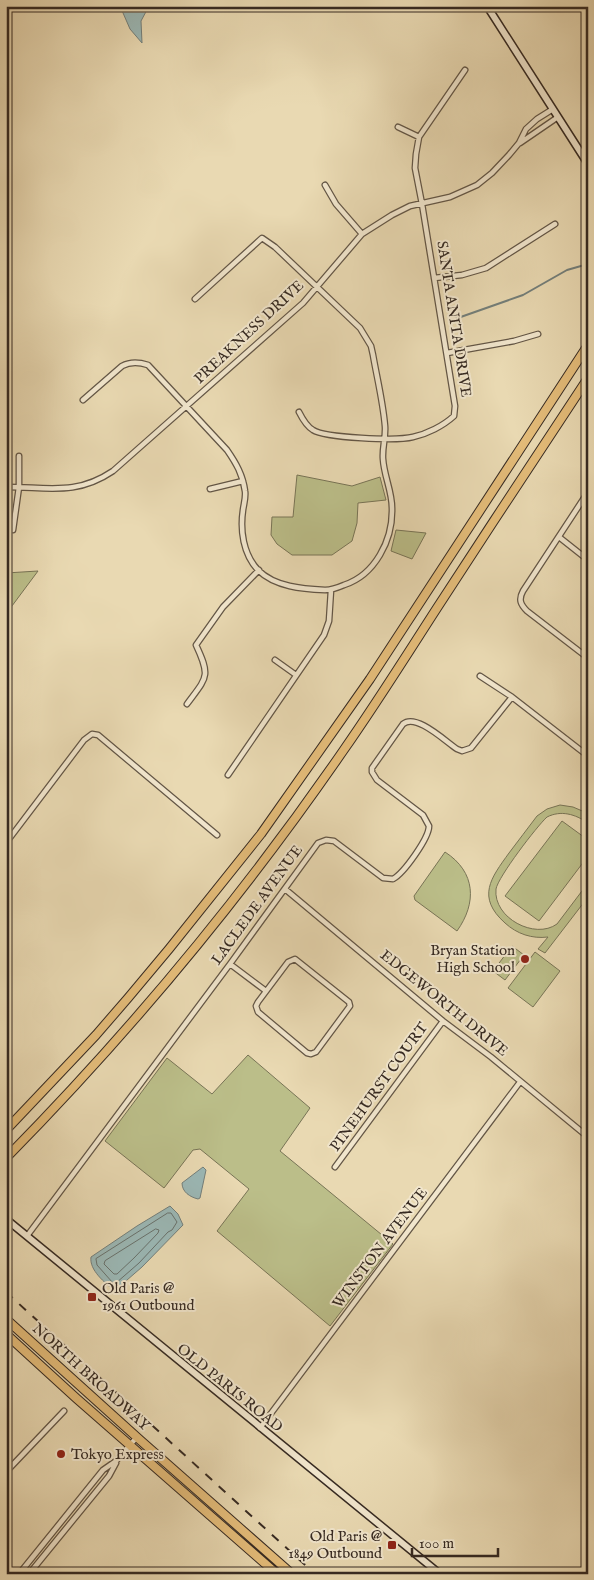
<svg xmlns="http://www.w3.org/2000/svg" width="594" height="1580" viewBox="0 0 594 1580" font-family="'IM FELL English',serif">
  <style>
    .green { fill: #bbbe89; stroke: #787456 }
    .water { fill: #9bb8b6; stroke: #737f7b }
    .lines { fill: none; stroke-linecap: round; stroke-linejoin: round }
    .shore { stroke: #68716c; stroke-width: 1 }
    .stream { stroke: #737f7b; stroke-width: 2 }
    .street-casing { stroke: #635646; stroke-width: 7 }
    .secondary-casing { stroke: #362a22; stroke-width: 9 }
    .highway-casing { stroke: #362a22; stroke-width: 10 }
    .street { stroke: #f1e6cd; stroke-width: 4.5 }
    .secondary { stroke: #f1e6cd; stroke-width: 6 }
    .highway { stroke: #e4bc79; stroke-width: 8 }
    .rail { stroke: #362a22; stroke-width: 2; stroke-dasharray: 9 9; stroke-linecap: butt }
    .poi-dot { fill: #8f2418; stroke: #f1e6cd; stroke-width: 2 }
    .labels { text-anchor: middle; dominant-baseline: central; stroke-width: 4; stroke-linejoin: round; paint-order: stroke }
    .street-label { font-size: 15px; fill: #362a22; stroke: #f1e6cd }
    .poi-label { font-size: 15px; fill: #362a22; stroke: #f1e6cd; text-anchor: end }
  </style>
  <rect width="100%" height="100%" fill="#e9d9b2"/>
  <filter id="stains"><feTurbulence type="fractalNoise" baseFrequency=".004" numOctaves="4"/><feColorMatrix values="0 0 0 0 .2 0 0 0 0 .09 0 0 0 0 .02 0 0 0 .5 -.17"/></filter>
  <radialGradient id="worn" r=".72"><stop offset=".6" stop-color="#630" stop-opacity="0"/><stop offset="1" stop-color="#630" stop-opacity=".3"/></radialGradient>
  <!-- green -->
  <path class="green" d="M297,475L352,486L380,477L386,500L358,503L357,523L352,541L332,555H292L277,544L271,535L272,517H293Z
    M396,530L426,533L412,559L391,551Z
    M38,571L6,614V573Z
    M560,805L573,807L587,813L588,823C575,814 561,810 547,817C537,826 498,877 496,889C493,918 535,940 557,924L588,883V897L545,953L538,949L548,937C532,939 517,934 505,923C476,897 491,878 509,853C518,841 528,828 537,816L547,809Z
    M562,821L588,840V856L539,921L505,896Z
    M445,852C476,872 477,903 457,931L415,900L414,896Z
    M512,946L524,955L505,980L493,971Z
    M535,952L560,971L533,1007L508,988Z
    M248,1055L310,1108L280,1151L393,1244L330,1326L217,1231L249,1189L200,1149L193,1150L164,1188L105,1141L167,1058L212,1094Z"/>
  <!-- water -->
  <path class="water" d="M120,6H149L141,21L142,43L130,29Z
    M203,1167L206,1170L200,1198L198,1199C190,1197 182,1192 182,1183Z
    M170,1206L178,1214L183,1225L142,1267L119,1287L117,1290L115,1291C105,1283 89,1270 91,1257L137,1226Z"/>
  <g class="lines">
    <!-- shore -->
    <path class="shore" d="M168,1213H171L177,1222L172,1230L168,1232L139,1263L116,1283H113L97,1265L96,1259Z
      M156,1229L159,1230L158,1233L134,1258L117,1274H114L104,1264L105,1261Z"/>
    <!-- stream -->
    <path class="stream" d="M455,319L523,295L567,270L588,264"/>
    <defs>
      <path id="street" d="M398,127L419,137
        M520,143L558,117
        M325,185L336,204L362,234
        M434,278L462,275L486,268L555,224
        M447,353L514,341L538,334
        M83,400L122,366C131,361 139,362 148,365L227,450C236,463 243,475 245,491C246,497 244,503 243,510C240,530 243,554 258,570C275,587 303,589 325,590C332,590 337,588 344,585C375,575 393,540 392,508C392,491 384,476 383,459C382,448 386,437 385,426C383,402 377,378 373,355L371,346L360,328L275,247L262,238L195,299
        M299,412C302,418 306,426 313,430C325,438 397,441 413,437C427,434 443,426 454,416L455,406L422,204L415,168L416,154L419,137L465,70
        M6,487C48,487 76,496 113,471L303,303L362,234L392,215L410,206L450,197L477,185L492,173L509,155L519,143L526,129L537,119L553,109
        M210,489L243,481
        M588,492L523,591C518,600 521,605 527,611L588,658
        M13,530L19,487V456
        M559,537L588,560
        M275,660L296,675
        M480,676L512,697L588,756
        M187,704C207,677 211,677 196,645L223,607L259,570
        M228,775L324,635L329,621L331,590
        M6,843L84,740L92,734L98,735L217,835
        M285,889L443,1021L491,1057L588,1137
        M295,959L349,1002L350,1006L316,1052L311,1054L307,1053L258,1012L256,1006L258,1002L288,962Z
        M230,964L266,991
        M335,1167L443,1021
        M27,1236L230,964L318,843L326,840L334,841L383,878L393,879C404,873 429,838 429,826L423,815L377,780L372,772V768L403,724C416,713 445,741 457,749L462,751L471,748L512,697
        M260,1428L520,1082
        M6,1472L64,1411
        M19,1574L103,1470L116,1461L137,1437
        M29,1574L109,1476L116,1463
        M584,1574L588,1568"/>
      <path id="secondary" d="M487,6L588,164
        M6,1219L440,1574"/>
      <path id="highway" d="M6,1130L96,1035L128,998L169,949L261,834L370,679L588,345
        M6,1158C129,1033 243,896 343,751C376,704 406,656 437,608C487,531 537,455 588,378
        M6,1319L140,1440L292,1574
        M6,1334L76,1398L277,1574"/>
    </defs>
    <!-- street casing -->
    <use href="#street" class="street-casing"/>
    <!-- secondary casing -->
    <use href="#secondary" class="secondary-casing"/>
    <!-- highway casing -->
    <use href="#highway" class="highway-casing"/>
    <!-- street -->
    <use href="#street" class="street"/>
    <!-- secondary -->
    <use href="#secondary" class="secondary"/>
    <!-- highway -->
    <use href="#highway" class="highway"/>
    <!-- rail -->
    <path class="rail" d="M6,1292L315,1574"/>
  </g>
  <!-- markers -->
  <g class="poi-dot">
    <circle cx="525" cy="959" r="5"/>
    <rect x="87" y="1292" width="10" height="10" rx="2.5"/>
    <circle cx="61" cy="1454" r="5"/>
    <rect x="387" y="1540" width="10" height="10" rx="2.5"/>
  </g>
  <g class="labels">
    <!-- street labels -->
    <g class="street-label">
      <text transform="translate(454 319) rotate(81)">SANTA ANITA DRIVE</text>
      <text transform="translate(249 332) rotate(-43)">PREAKNESS DRIVE</text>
      <text transform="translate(257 905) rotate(-54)">LACLEDE AVENUE</text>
      <text transform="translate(444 1003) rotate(39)">EDGEWORTH DRIVE</text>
      <text transform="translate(379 1087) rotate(-54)">PINEHURST COURT</text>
      <text transform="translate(380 1248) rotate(-53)">WINSTON AVENUE</text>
      <text transform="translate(91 1377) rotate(42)">NORTH BROADWAY</text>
      <text transform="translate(230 1388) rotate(39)">OLD PARIS ROAD</text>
    </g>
    <!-- poi labels -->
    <g class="poi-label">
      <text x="515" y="950">Bryan Station<tspan x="515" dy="17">High School</tspan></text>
      <text x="102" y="1288" text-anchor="start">Old Paris @<tspan x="102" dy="17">1961 Outbound</tspan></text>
      <text x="71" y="1454" text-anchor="start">Tokyo Express</text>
      <text x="382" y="1536">Old Paris @<tspan x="382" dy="17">1849 Outbound</tspan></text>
    </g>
  </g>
  <!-- margin -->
  <rect width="594" height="1580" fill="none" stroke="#e9d9b2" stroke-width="25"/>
  <rect x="8" y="8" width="579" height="1565" fill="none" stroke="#362a22" stroke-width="2.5"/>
  <rect x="12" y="12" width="569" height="1555" fill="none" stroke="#362a22"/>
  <!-- scale -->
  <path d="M412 1548v8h86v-8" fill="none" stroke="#362a22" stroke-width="2.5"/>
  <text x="419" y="1548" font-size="15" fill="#362a22" stroke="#f1e6cd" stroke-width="4" paint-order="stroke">100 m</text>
  <rect width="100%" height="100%" filter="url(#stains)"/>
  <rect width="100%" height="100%" fill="url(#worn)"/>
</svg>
